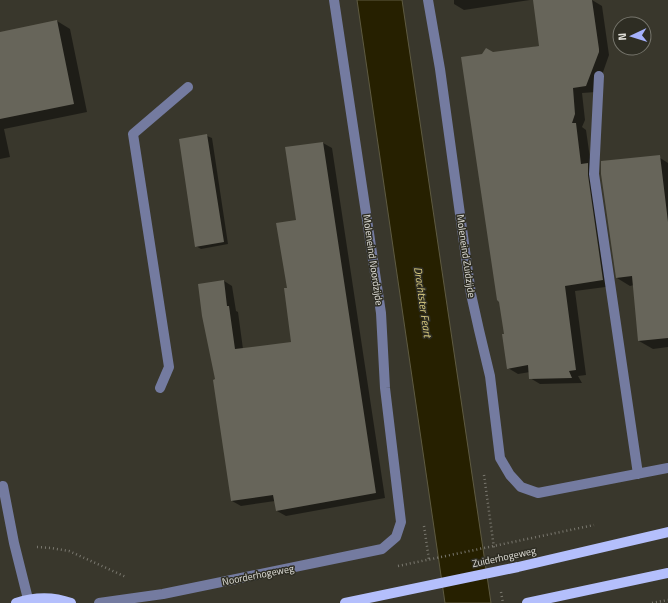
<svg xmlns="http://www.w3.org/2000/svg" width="668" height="603" viewBox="0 0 668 603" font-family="'Titillium Web',sans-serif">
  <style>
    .water { fill: #262000; stroke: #5e5a41 }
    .shadow { fill: #0007 }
    .building { fill: #67655a }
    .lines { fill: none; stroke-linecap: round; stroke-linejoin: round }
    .path { stroke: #7a786f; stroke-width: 2.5; stroke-dasharray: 1 3; stroke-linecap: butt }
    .minor { stroke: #747ba0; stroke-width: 10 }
    .major { stroke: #b4bffc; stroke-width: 10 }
    .labels { text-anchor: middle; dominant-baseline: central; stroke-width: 3; stroke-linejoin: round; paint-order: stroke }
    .street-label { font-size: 10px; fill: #e1e0da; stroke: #2e2d23 }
    .water-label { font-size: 11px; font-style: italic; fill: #d8ca7e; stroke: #2e2d23 }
  </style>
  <rect width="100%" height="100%" fill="#39372c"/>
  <!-- water -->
  <path class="water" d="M357,0H402L491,603H445Z"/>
  <!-- shadow -->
  <path class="shadow" d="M454,0H530L464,10L454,4Z
    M534,0H592L602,6L609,55L596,92L582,93L585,120L582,127L586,130L591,165L613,286L575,291L586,375L578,376L582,383L540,384L530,378V372L518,374L508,368L505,335L493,53L540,46Z
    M57,21L70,29L87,112L4,129L10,157L0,159V33Z
    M207,136L212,138L228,244L201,249L196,246Z
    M323,143L332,148L385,498L286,516L277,511L275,501L241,506L232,501L217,380L224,281L232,286L236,311L238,312L243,349L292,343L288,289L297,221Z
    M657,156L668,163V347L653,349L639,341L634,285L630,286L617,278Z"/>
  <!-- building -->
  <path class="building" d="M533,0H592L599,49V52L586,86L573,88L575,114L572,123H576L581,164L588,163V175L603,280L565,286L576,370L569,371L572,378L529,379L528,365L507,369L502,334H504L499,302L497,300L461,57L482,54L486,48L493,52L539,46Z
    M57,20L74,104L0,119V32Z
    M207,134L224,242L195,247L179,139Z
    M323,142L376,493L276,511L273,495L231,501L213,380L215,379L202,316L198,284L224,280L227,306H229L235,349L291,342L284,288H287L276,223L296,220L285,147Z
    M660,155L668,222V338L638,341L632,276L616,278L601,174V161Z"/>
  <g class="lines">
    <!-- path -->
    <path class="path" d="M484,475L494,548
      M424,526L429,560
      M37,547L51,548L69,551L126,577
      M398,566L594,525
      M501,592L503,603
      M652,603L668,600"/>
    <!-- minor -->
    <path class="minor" d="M428,0L440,69L471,294L479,330L490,376L500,458L510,475L521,487L538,493L668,468
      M599,76L594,174L638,474
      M160,388L169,367L133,134L188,87
      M3,486L14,543L28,599
      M99,603L163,594L382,549L396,537L401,522L385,388L381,313L334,0"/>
    <!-- major -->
    <path class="major" d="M16,603C34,597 52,596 71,603
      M345,603L518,567L668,532
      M527,603L668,573"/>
  </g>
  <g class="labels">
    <!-- street labels -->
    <g class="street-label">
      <text transform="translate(466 256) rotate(82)">Moleneind Zuidzijde</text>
      <text transform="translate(373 260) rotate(82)">Moleneind Noordzijde</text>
      <text transform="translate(504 557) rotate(-12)">Zuiderhogeweg</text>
      <text transform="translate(258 575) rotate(-11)">Noorderhogeweg</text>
    </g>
    <!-- water labels -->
    <g class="water-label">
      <text transform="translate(423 302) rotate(82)">Drachtster Feart</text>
    </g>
  </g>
  <!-- north arrow -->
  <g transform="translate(632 36) rotate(266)"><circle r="19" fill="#2e2d23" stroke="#76756c"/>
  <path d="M0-3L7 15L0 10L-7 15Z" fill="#a5b1fc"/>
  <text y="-6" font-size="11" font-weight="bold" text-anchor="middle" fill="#e1e0da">N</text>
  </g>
</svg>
